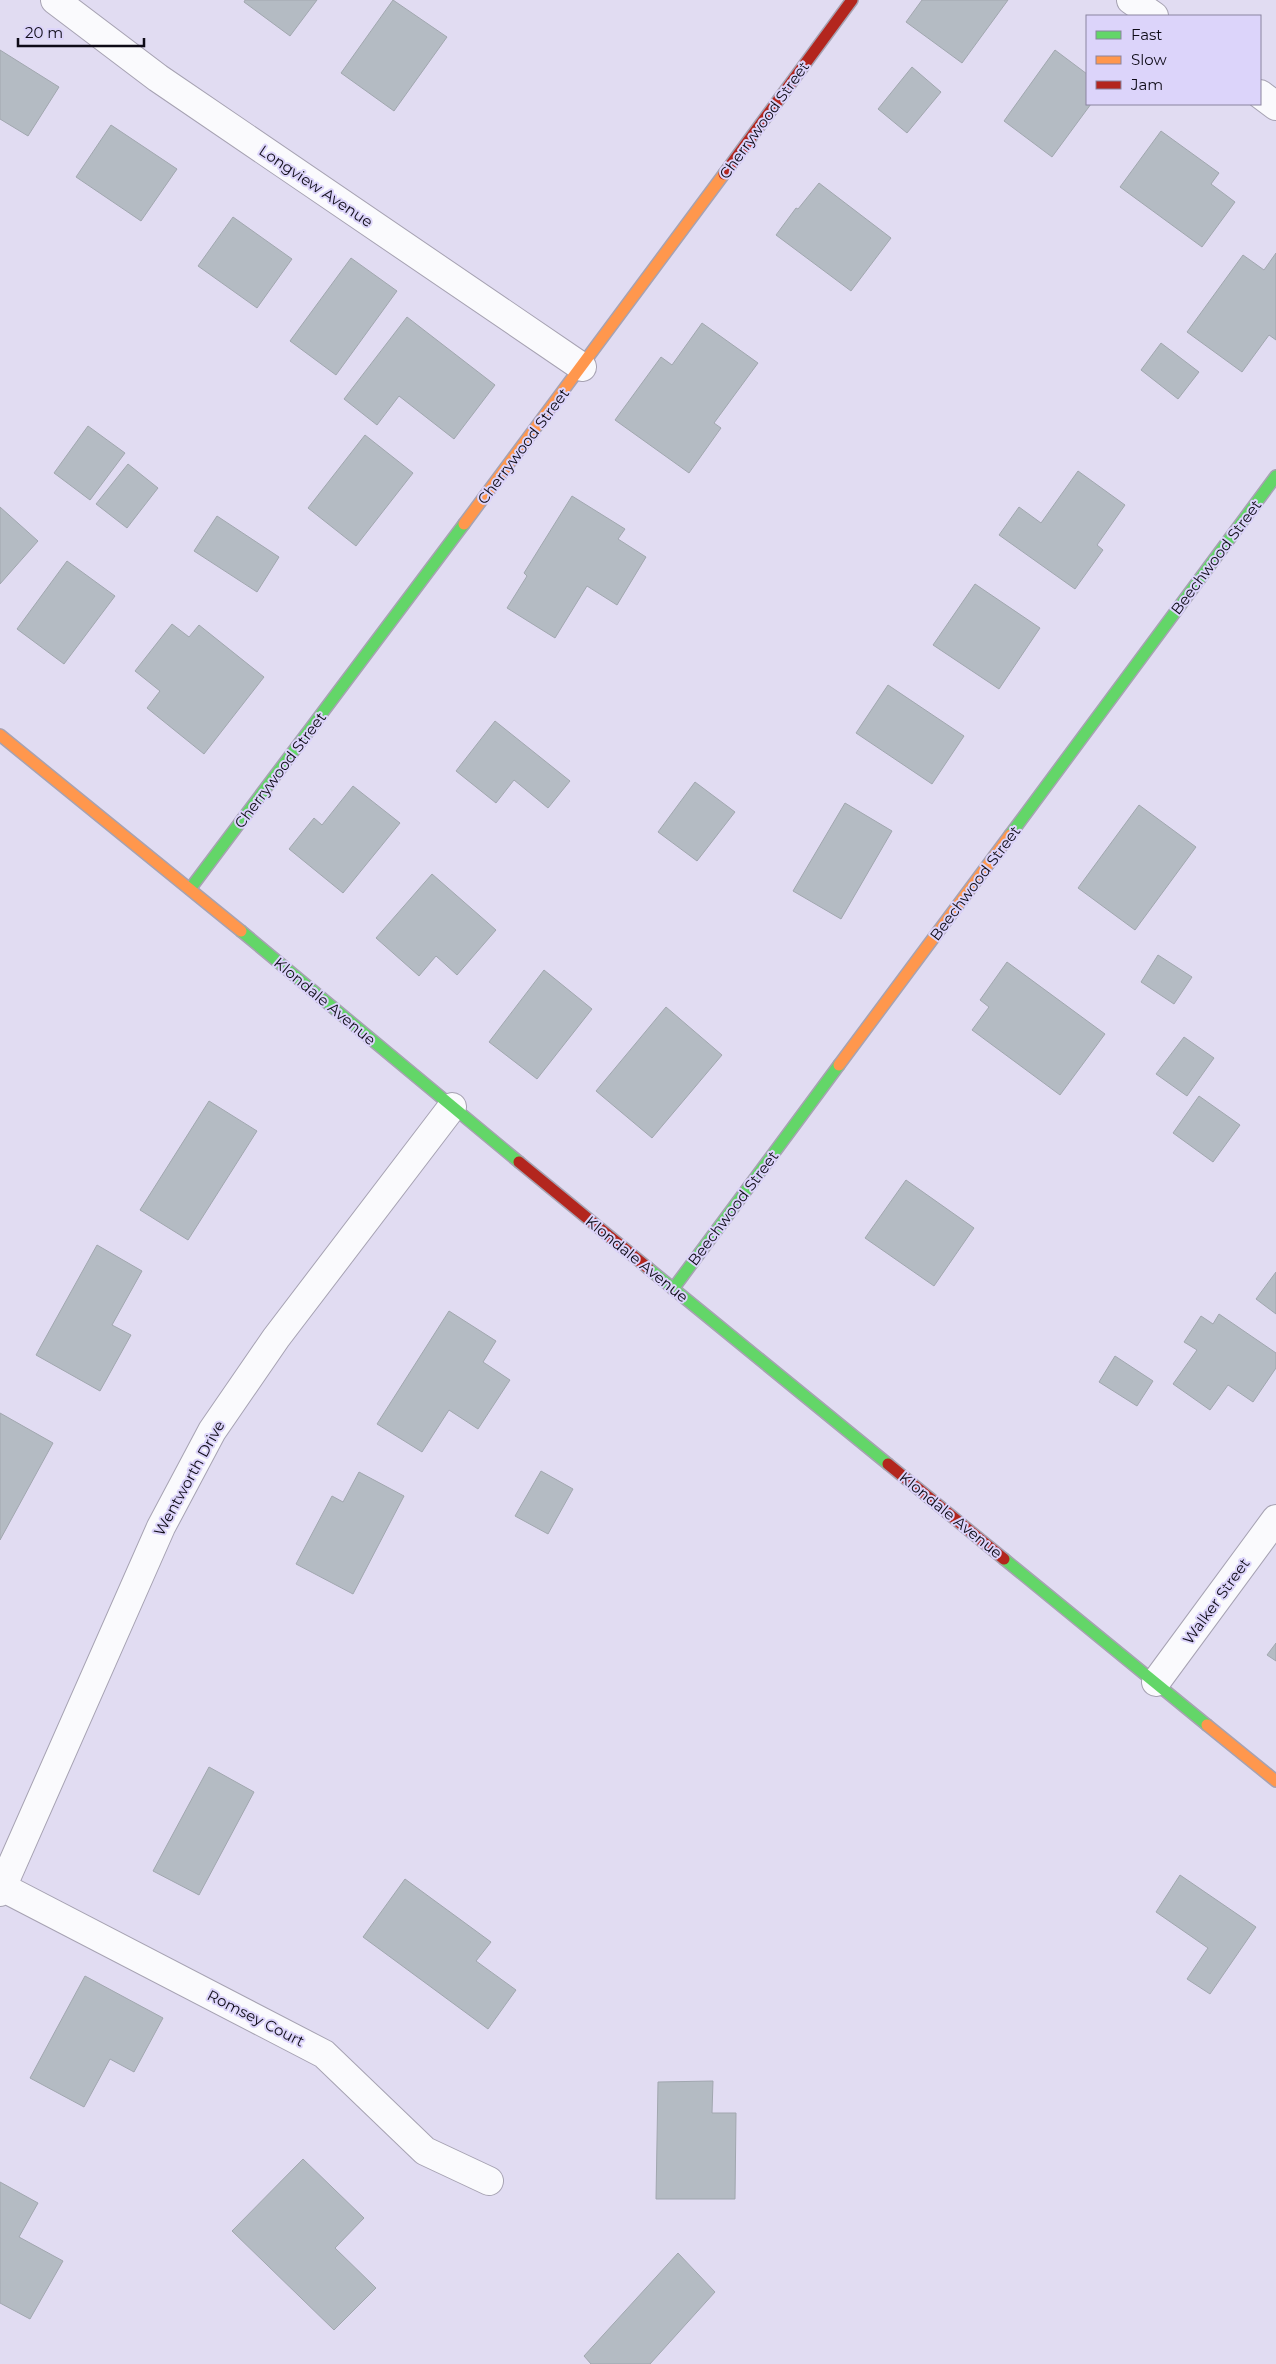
<svg xmlns="http://www.w3.org/2000/svg" width="1276" height="2364" viewBox="0 0 1276 2364" font-family="Montserrat,sans-serif">
  <style>
    .building { fill: #b4bbc3; stroke: #a1a7af }
    .lines { fill: none; stroke-linecap: round; stroke-linejoin: round }
    .street-casing { stroke: #a6a2b2; stroke-width: 30 }
    .fast-casing { stroke: #a6a2b2; stroke-width: 14 }
    .slow-casing { stroke: #a6a2b2; stroke-width: 14 }
    .jam-casing { stroke: #a6a2b2; stroke-width: 14 }
    .street { stroke: #fafafd; stroke-width: 28 }
    .fast { stroke: #63d668; stroke-width: 11 }
    .slow { stroke: #ff974d; stroke-width: 11 }
    .jam { stroke: #b3261e; stroke-width: 11 }
    .labels { text-anchor: middle; dominant-baseline: central; stroke-width: 4; stroke-linejoin: round; paint-order: stroke }
    .street-label { font-size: 15px; fill: #0e0b17; stroke: #dcd4fa }
  </style>
  <rect width="100%" height="100%" fill="#e1dcf2"/>
  <!-- building -->
  <path class="building" d="M245,0H317L290,36L244,2Z
    M393,0L447,37L394,111L341,73Z
    M922,0H1008L962,63L906,22Z
    M0,50L59,87L28,136L0,119Z
    M1055,50L1087,74V104H1091L1052,157L1004,121Z
    M912,67L941,92L907,133L878,109Z
    M111,125L177,169L141,221L76,177Z
    M1161,131L1219,173L1211,184L1235,202L1202,247L1120,187Z
    M819,183L891,238L851,291L776,235L796,208L798,209Z
    M233,217L292,259L257,308L198,266Z
    M1276,253V340L1269,335L1242,372L1187,332L1243,255L1264,270Z
    M351,258L397,291L336,375L290,341Z
    M407,317L495,385L454,439L399,396L377,425L344,399Z
    M702,323L758,363L714,423L721,428L689,473L615,420L661,357L672,365Z
    M1161,343L1199,372L1178,399L1141,370Z
    M88,426L125,453L90,500L54,473Z
    M365,435L413,473L356,546L308,508Z
    M128,464L158,488L127,528L96,504Z
    M1078,471L1125,505L1097,545L1103,550L1075,589L999,535L1019,507L1041,523Z
    M572,496L625,529L618,539L646,557L617,605L587,586L555,638L507,608L527,576L524,573Z
    M0,507L38,541L0,584Z
    M217,516L279,557L257,592L194,551Z
    M67,561L115,596L64,664L17,629Z
    M975,584L1040,628L999,689L933,645Z
    M172,624L189,637L199,625L264,677L204,754L147,708L160,691L135,671Z
    M888,685L964,736L932,784L856,733Z
    M495,721L570,781L548,808L514,780L496,803L456,771Z
    M695,782L735,812L697,861L658,832Z
    M353,786L400,823L343,893L289,849L314,818L322,825Z
    M845,803L892,831L841,919L793,891Z
    M1139,805L1196,847L1135,930L1078,888Z
    M432,874L496,930L457,975L436,956L419,976L376,938Z
    M1158,955L1192,977L1174,1004L1141,982Z
    M1007,962L1105,1034L1060,1095L972,1030L989,1007L980,1000Z
    M544,970L592,1009L537,1079L489,1042Z
    M666,1007L722,1055L652,1138L596,1091Z
    M1184,1037L1214,1058L1187,1096L1156,1074Z
    M1199,1096L1240,1125L1213,1162L1173,1133Z
    M209,1101L257,1131L188,1240L140,1210Z
    M906,1180L974,1228L934,1286L865,1238Z
    M97,1245L142,1271L112,1325L131,1335L100,1391L36,1355Z
    M1276,1272V1314L1256,1299Z
    M449,1311L496,1341L483,1362L510,1380L478,1429L449,1410L422,1452L377,1424Z
    M1219,1314L1276,1353V1368L1253,1402L1228,1385L1210,1410L1173,1384L1197,1350L1184,1342L1201,1316L1213,1324Z
    M1115,1356L1153,1381L1137,1406L1099,1382Z
    M0,1413L53,1443L0,1540Z
    M541,1471L573,1489L548,1534L515,1516Z
    M359,1472L404,1496L353,1594L296,1564L332,1496L343,1502Z
    M1276,1643V1661L1267,1655Z
    M209,1767L254,1792L199,1895L153,1871Z
    M1180,1875L1256,1927L1210,1994L1187,1979L1208,1948L1156,1912Z
    M405,1879L491,1942L476,1961L516,1990L488,2029L363,1937Z
    M85,1976L163,2018L134,2072L110,2059L84,2107L30,2078Z
    M713,2081L712,2113H736L735,2199H656L658,2082Z
    M303,2159L364,2218L335,2248L376,2288L334,2330L232,2231Z
    M0,2182L38,2203L19,2237L63,2261L30,2319L0,2303Z
    M678,2253L715,2292L650,2364H591L584,2356Z"/>
  <g class="lines">
    <defs>
      <path id="street" d="M55,0L158,78L582,367
        M1131,0L1154,16
        M1260,94L1276,106
        M1156,1682L1276,1519
        M0,1886L324,2054L425,2151L489,2181
        M0,1892L161,1527L212,1431L276,1338L452,1107"/>
      <path id="fast" d="M1010,835L1276,476
        M190,889L464,524
        M241,931L519,1162
        M648,1268L888,1464
        M673,1289L839,1065
        M1004,1559L1207,1725"/>
      <path id="slow" d="M464,524L724,174
        M0,735L241,931
        M839,1065L1010,835
        M1207,1725L1276,1781"/>
      <path id="jam" d="M724,174L852,0
        M519,1162L648,1268
        M888,1464L1004,1559"/>
    </defs>
    <!-- street casing -->
    <use href="#street" class="street-casing"/>
    <!-- fast casing -->
    <use href="#fast" class="fast-casing"/>
    <!-- slow casing -->
    <use href="#slow" class="slow-casing"/>
    <!-- jam casing -->
    <use href="#jam" class="jam-casing"/>
    <!-- street -->
    <use href="#street" class="street"/>
    <!-- fast -->
    <use href="#fast" class="fast"/>
    <!-- slow -->
    <use href="#slow" class="slow"/>
    <!-- jam -->
    <use href="#jam" class="jam"/>
  </g>
  <g class="labels">
    <!-- street labels -->
    <g class="street-label">
      <text transform="translate(764 120) rotate(-54)">Cherrywood Street</text>
      <text transform="translate(316 186) rotate(34)">Longview Avenue</text>
      <text transform="translate(523 446) rotate(-53)">Cherrywood Street</text>
      <text transform="translate(1216 557) rotate(-53)">Beechwood Street</text>
      <text transform="translate(280 770) rotate(-53)">Cherrywood Street</text>
      <text transform="translate(975 883) rotate(-53)">Beechwood Street</text>
      <text transform="translate(325 1001) rotate(40)">Klondale Avenue</text>
      <text transform="translate(733 1208) rotate(-53)">Beechwood Street</text>
      <text transform="translate(637 1259) rotate(39)">Klondale Avenue</text>
      <text transform="translate(189 1478) rotate(-61)">Wentworth Drive</text>
      <text transform="translate(951 1515) rotate(39)">Klondale Avenue</text>
      <text transform="translate(1216 1601) rotate(-54)">Walker Street</text>
      <text transform="translate(256 2018) rotate(27)">Romsey Court</text>
    </g>
  </g>
  <!-- legend -->
  <rect x="1086" y="15" width="175" height="90" fill="#dcd4fa" stroke="#8a849f"/>
  <rect x="1096" y="31" width="25" height="8" fill="#63d668" stroke="#8a849f"/>
  <text x="1131" y="40" font-size="15" fill="#0e0b17">Fast</text>
  <rect x="1096" y="56" width="25" height="8" fill="#ff974d" stroke="#8a849f"/>
  <text x="1131" y="65" font-size="15" fill="#0e0b17">Slow</text>
  <rect x="1096" y="81" width="25" height="8" fill="#b3261e" stroke="#8a849f"/>
  <text x="1131" y="90" font-size="15" fill="#0e0b17">Jam</text>
  <!-- scale -->
  <path d="M18 38v8h126v-8" fill="none" stroke="#0e0b17" stroke-width="2.5"/>
  <text x="25" y="38" font-size="15" fill="#0e0b17" stroke="#dcd4fa" stroke-width="4" paint-order="stroke">20 m</text>
</svg>
